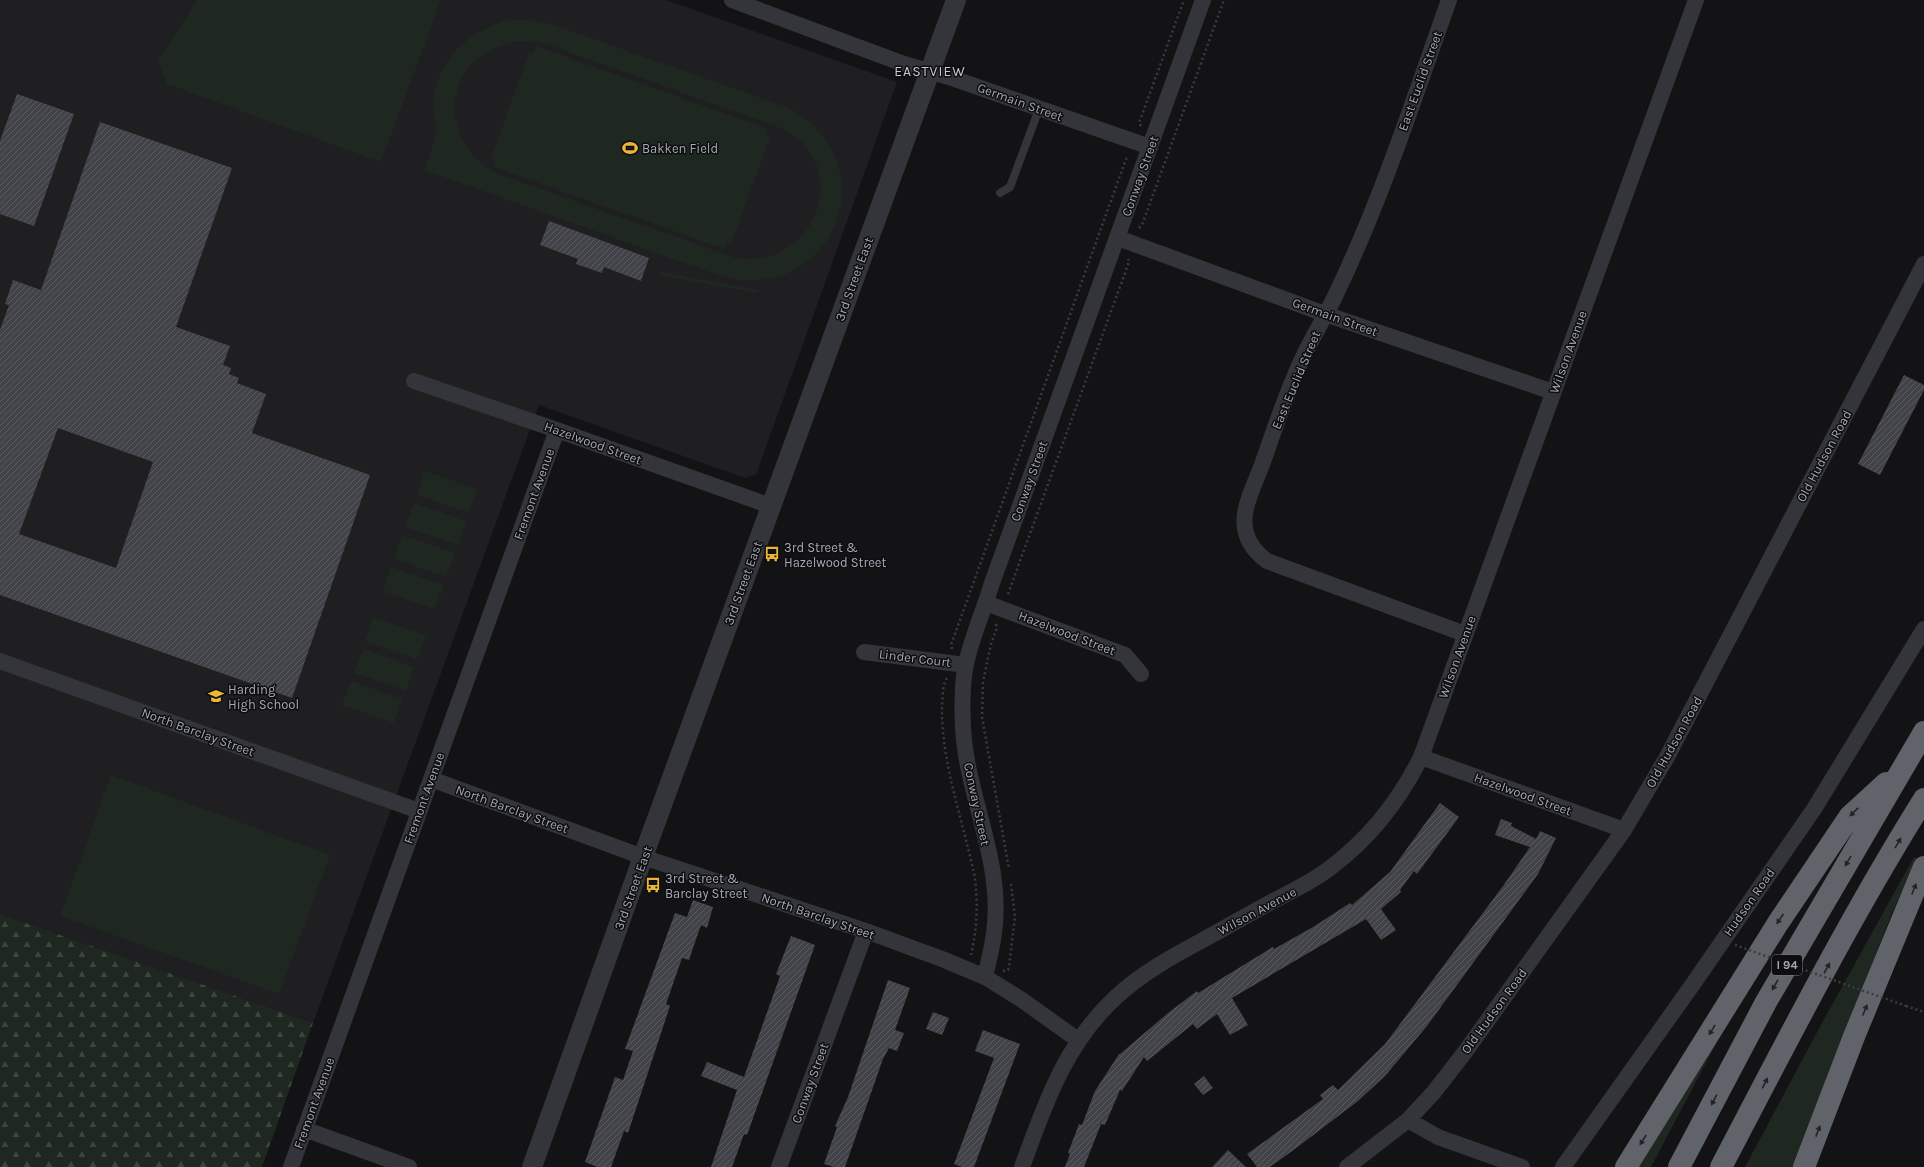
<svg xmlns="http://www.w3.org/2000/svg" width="1924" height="1167" viewBox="0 0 1924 1167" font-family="Karla,sans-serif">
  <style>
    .built { fill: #1f1f22 }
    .grass { fill: #1f2721; fill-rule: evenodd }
    .forest { fill: url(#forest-firs) }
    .building { fill: url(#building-hatch); fill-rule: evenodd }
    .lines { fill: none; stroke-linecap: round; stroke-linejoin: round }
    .path { stroke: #3a3c41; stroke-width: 2.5; stroke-dasharray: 2 3; stroke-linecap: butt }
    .service { stroke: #34353a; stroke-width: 8 }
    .minor { stroke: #34353a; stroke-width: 16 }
    .tertiary { stroke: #34353a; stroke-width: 20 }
    .motorway { stroke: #60636a; stroke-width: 22 }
    .path-bridge { stroke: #3a3c41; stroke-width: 2.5; stroke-dasharray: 2 3; stroke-linecap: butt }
    .oneway { fill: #222326 }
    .labels { text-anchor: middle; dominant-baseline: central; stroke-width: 3; stroke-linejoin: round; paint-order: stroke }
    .shield { fill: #0e0e10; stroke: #787a84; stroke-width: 1 }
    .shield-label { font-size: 12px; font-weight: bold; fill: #a5a9b5 }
    .street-label { font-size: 13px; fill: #a5a9b5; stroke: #0e0e10 }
    .poi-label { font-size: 13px; fill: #a5a9b5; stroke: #0e0e10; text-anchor: start }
    .neighbourhood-label { font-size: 14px; letter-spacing: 1px; fill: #c6c8d1; stroke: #0e0e10 }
  </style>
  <defs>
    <pattern id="forest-firs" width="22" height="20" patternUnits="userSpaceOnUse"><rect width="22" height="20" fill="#1f2721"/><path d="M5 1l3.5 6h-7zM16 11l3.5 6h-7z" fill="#3d443f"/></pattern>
    <pattern id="building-hatch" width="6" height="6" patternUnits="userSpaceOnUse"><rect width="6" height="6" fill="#424348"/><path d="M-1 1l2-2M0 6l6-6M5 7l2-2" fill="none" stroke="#5a5b60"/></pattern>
  </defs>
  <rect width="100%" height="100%" fill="#131315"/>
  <!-- built -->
  <path class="built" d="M0,0H666L897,82L756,475L745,478L539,405L313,1023L0,914Z"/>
  <!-- grass -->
  <path class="grass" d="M197,0H441L381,162L167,84L158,62Z
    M509,20H531L551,24L787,107C894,164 830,310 718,275L424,170C428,159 433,147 436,135C438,128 433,114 433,105C436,60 468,31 509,20ZM520,41L543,43L781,128C855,163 817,271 736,258L498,174C431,139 445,50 520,41Z
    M536,46L768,129L765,135L770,137L731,244L727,242L725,249L493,167L495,160L491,159L529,52L533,53Z
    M660,272L758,290V293L659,275Z
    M425,471L477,489L469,513L417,495Z
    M414,503L466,521L458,545L405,527Z
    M402,535L455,553L446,577L394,559Z
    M391,567L444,585L435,609L383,591Z
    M373,617L426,635L417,659L365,641Z
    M363,649L414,667L406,691L354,673Z
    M351,681L403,699L394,723L342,705Z
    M111,775L330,855L279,994L60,916Z
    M1914,857L1917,858L1891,915L1793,1167H1745L1822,1023Z
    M1710,1041L1716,1044L1651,1167H1632Z"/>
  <!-- forest -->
  <path class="forest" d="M0,914L313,1023L262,1167H0Z"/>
  <!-- building -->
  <path class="building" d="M17,94L74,114L34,226L0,214V141Z
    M100,122L232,168L176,327L230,346L223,365L231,368L229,374L239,378L237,383L266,394L252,433L370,475L292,698L0,595V330L9,305L5,304L13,280L41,290ZM58,428L153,462L116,568L19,534Z
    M549,221L649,258L641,281L604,267L602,273L576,264L578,259L540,245Z
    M1904,375L1924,385V390L1880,475L1858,464Z
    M1440,803L1459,817L1417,874L1414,871L1400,890L1401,892L1381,909L1396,930L1381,940L1366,919L1232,998L1248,1025L1230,1035L1217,1014L1197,1029L1193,1024L1147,1061L1144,1057L1122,1091L1120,1090L1105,1125L1101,1124L1084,1167H1065L1070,1154L1068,1153L1079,1124L1082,1125L1095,1091L1119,1054H1120L1168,1013L1197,991L1198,993L1273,947L1274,949L1313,927L1350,903L1352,905L1390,872Z
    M1501,819L1512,823L1511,826L1536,839L1540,831L1556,838L1538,874L1427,1026L1385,1076L1358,1101L1295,1149L1270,1167H1257L1247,1154L1323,1099L1320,1095L1333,1085L1338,1090L1385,1044L1503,886L1530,847L1495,835Z
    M693,900L713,907L707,928L701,925L689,960L682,958L666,1004L670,1006L628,1133L624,1131L611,1167H597L585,1162L615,1077L623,1080L633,1051L625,1049L675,913L687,917Z
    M791,936L815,945L747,1135L744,1134L732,1167H711L737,1090L701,1076L707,1062L744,1077L780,976L776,974Z
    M888,980L910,988L895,1030L904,1033L897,1051L889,1048L883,1059L845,1167H834L824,1164L837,1127L835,1126L848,1097Z
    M933,1012L949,1018L942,1035L926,1029Z
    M983,1030L1020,1044L974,1167H962L954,1164L994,1058L975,1051Z
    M1204,1076L1213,1088L1203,1095L1194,1084Z
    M1228,1150L1246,1167H1212Z"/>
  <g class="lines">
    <!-- path -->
    <path class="path" d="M1141,126L1139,123L1184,0
      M1139,228L1142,225L1224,0
      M1008,594L1129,262L1128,259
      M996,624L997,628L991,644L983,682L982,717L1009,869
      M952,649L951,645L1126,159L1129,158
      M947,678C942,686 943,696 942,705C941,751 955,796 966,840C969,853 973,866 975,879C978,905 977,929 971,955
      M1003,971L1008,970L1009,967L1015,917L1011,884
      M1906,1006L1924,1012"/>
    <!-- service -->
    <path class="service" d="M1000,193L1010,187L1039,109"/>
    <!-- minor -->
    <path class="minor" d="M732,0L904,64L949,77L1150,147
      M1449,0C1414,98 1382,198 1337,292C1327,314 1314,334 1303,357C1287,391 1275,427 1263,462C1257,479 1247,497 1245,514C1242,535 1252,550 1267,561L1465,634
      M1118,238L1325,314L1553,392
      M414,381L557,430L771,506
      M986,603L1125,655L1141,674
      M864,652L966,665
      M0,661L419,811
      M1421,757L1624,830
      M431,779L643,857L866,931L942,959L985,977L1022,1000L1078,1040
      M985,977C989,959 994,942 995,923C1001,857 966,793 963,727C962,707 962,683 966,664C972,636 984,610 992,583L1203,0
      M1408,1120L1438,1137L1522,1167
      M304,1129L409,1167
      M291,1167L557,430
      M779,1167L866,931
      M1022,1167C1045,1104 1065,1044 1116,997C1141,974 1171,957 1201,941C1225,928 1249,914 1273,901C1292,891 1312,882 1330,868C1369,839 1399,801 1421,757L1696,0
      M1347,1167L1408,1120L1434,1092L1465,1052L1624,830L1667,757L1924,264
      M1563,1167L1693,984L1814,809L1924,629"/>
    <!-- tertiary -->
    <path class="tertiary" d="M532,1167L643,857L956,0"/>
    <!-- motorway -->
    <path class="motorway" d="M1626,1167L1778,923L1850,816L1886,783
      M1679,1167L1766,1002L1924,732
      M1721,1167C1786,1043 1850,917 1924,799
      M1804,1167L1855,1034L1924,867"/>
    <!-- path-bridge -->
    <path class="path-bridge" d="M1735,945L1906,1006"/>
  </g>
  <!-- one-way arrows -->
  <defs><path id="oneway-solid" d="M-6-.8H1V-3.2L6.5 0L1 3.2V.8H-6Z"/></defs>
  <g class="oneway">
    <use href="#oneway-solid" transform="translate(1854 812) rotate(136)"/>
    <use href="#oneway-solid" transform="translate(1898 843) rotate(-60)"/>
    <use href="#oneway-solid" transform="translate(1848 861) rotate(120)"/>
    <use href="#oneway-solid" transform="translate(1914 889) rotate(-68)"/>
    <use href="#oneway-solid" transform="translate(1780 919) rotate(124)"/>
    <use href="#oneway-solid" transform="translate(1827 968) rotate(-61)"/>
    <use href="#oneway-solid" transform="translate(1775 985) rotate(120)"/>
    <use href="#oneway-solid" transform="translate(1865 1010) rotate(-68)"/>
    <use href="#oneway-solid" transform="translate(1712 1030) rotate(121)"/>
    <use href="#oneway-solid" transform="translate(1765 1083) rotate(-63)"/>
    <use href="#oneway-solid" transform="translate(1714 1100) rotate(118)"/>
    <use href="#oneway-solid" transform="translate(1818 1131) rotate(-69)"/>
    <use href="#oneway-solid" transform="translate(1643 1140) rotate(122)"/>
  </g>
  <!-- icons -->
  <defs>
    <symbol id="stadium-bare" viewBox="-9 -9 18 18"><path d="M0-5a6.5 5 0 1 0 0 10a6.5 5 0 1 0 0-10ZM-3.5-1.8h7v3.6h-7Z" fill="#ebb535" stroke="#0e0e10" stroke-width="2.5" paint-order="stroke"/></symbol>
    <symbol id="bus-bare" viewBox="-9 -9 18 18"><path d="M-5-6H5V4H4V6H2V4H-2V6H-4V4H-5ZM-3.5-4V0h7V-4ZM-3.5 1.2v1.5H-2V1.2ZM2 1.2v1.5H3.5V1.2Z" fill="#ebb535" stroke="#0e0e10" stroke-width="2.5" paint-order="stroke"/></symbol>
    <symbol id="school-bare" viewBox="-9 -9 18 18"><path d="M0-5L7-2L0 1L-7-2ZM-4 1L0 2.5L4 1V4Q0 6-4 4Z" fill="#ebb535" stroke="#0e0e10" stroke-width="2.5" paint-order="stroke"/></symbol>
  </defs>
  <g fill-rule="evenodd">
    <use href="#stadium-bare" x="619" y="137" width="22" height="22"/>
    <use href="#bus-bare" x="761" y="543" width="22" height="22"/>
    <use href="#school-bare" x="205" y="685" width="22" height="22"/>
    <use href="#bus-bare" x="642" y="874" width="22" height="22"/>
  </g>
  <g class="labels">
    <!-- shield labels -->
    <rect class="shield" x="1772" y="955" width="30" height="20" rx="3"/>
    <g class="shield-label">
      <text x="1787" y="965">I 94</text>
    </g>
    <!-- street labels -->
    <g class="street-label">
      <text transform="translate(1420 81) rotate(-70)">East Euclid Street</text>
      <text transform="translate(1020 102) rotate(20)">Germain Street</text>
      <text transform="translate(1140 176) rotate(-70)">Conway Street</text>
      <text transform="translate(854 279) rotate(-70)">3rd Street East</text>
      <text transform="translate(1335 317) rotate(20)">Germain Street</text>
      <text transform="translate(1568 352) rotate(-70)">Wilson Avenue</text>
      <text transform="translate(1296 380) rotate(-67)">East Euclid Street</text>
      <text transform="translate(593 443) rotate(20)">Hazelwood Street</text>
      <text transform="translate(1824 456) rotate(-62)">Old Hudson Road</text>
      <text transform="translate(1029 481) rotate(-70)">Conway Street</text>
      <text transform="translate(534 494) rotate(-70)">Fremont Avenue</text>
      <text transform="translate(743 583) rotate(-70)">3rd Street East</text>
      <text transform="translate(1067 633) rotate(21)">Hazelwood Street</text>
      <text transform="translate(1457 657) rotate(-70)">Wilson Avenue</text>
      <text transform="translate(915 658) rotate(7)">Linder Court</text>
      <text transform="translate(198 732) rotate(20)">North Barclay Street</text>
      <text transform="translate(1674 742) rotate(-61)">Old Hudson Road</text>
      <text transform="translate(1523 794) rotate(20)">Hazelwood Street</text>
      <text transform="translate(424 798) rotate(-70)">Fremont Avenue</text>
      <text transform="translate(977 804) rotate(78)">Conway Street</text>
      <text transform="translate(512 809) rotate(20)">North Barclay Street</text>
      <text transform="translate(633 888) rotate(-70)">3rd Street East</text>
      <text transform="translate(1749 902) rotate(-55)">Hudson Road</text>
      <text transform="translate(1257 911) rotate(-28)">Wilson Avenue</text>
      <text transform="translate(818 916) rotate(19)">North Barclay Street</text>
      <text transform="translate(1494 1011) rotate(-54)">Old Hudson Road</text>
      <text transform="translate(810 1083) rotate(-70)">Conway Street</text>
      <text transform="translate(314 1103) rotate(-70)">Fremont Avenue</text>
    </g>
    <!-- poi labels -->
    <g class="poi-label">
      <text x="642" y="148">Bakken Field</text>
      <text x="784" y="547">3rd Street &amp;<tspan x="784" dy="15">Hazelwood Street</tspan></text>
      <text x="228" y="689">Harding<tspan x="228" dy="15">High School</tspan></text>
      <text x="665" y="878">3rd Street &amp;<tspan x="665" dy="15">Barclay Street</tspan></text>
    </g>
    <!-- neighbourhood labels -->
    <g class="neighbourhood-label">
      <text x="930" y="71">EASTVIEW</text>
    </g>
  </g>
</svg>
